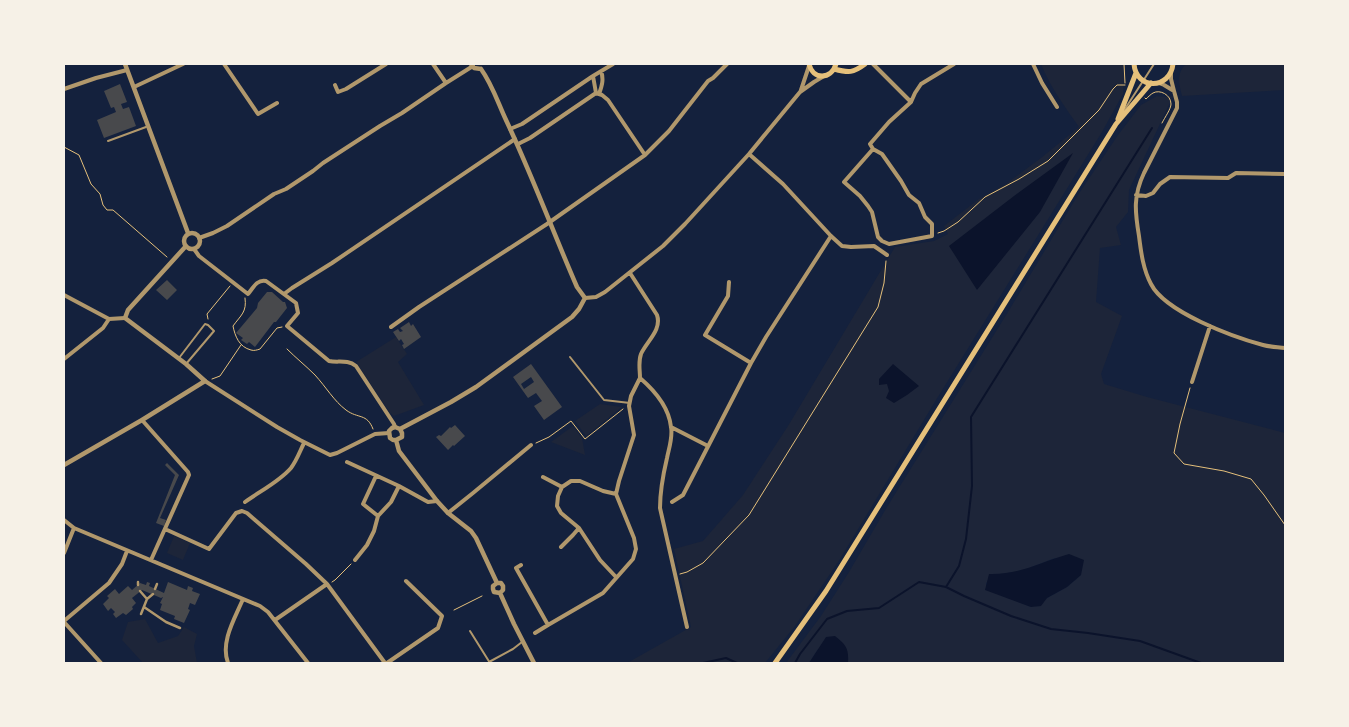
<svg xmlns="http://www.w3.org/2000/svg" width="1349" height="727" viewBox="0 0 1349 727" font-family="'Varela Round',sans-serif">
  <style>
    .green { fill: #1d2539; fill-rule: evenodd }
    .water { fill: #0b132b }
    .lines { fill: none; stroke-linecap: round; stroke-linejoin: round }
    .stream { stroke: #0b132b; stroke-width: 2 }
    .building { fill: #48494c; fill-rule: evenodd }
    .path { stroke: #e5c07b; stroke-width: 1 }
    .service { stroke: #b1986c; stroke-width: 2 }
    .pedestrian { stroke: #b1986c; stroke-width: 2.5 }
    .minor { stroke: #b1986c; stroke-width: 4 }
    .tertiary { stroke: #b1986c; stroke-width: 4.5 }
    .secondary { stroke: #e5c07b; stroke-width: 5 }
  </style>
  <rect width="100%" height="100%" fill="#14213d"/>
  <!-- green -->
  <path class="green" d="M1041,64H1123L1124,79L1123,94L1102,132L936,400L840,559L795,626L765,663H627L691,627L674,549L703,541L743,495L788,426L895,247L934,241L948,234L944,226L979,199L1006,184L1041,158L1079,127C1065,107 1050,87 1041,64Z
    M1186,64H1285V90L1182,96C1179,83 1176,74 1186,64Z
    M1157,96L1167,97L1173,96L1129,190L1128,212L1116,227L1121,245L1100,248L1096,302L1122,316L1101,374L1104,384L1147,397L1285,433V663H848V657L818,649L809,663H786L821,616L849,572L887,507L1008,312L1078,195L1118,135L1141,105ZM1055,558L1081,575L1067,587L1031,607L986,589V583L1001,574L1021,571Z
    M396,337L407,354L398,362L424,405L394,416L390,413L356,362Z
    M600,404L622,407L586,436L575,421Z
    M573,426L582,438L585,455L551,442Z
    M174,536L190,543L183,560L167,553Z
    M145,619L158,643L178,636L184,627L197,634L194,646L197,663H143L122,640L128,622Z"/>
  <!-- water -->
  <path class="water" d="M1073,153L1040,212L977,290L949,246L1014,196Z
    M893,364L919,386L907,395L894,403L886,398L889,391L887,384L879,385V379Z
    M1069,554L1084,560L1081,575L1067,587L1047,598L1041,606L1031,607L985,590L989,574C1020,575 1040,562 1069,554Z
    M835,636C846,645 849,648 848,663H809L826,637Z"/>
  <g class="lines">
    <!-- stream -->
    <path class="stream" d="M946,587L959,566L966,539L972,486L971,417L1152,128
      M703,663L726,658L737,663
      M795,663L800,654L827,619L847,611L879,608L919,582L946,587L964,596L1011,616L1051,629L1088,633L1140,641L1201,663"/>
  </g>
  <!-- building -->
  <path class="building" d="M120,84L127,102L121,104L123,109L129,107L136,126L104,138L97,120L116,112L114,107L111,108L104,91Z
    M167,280L177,290L167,300L156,290Z
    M267,292H272L283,302H285L287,308L276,322H274L255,347L249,342L247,344L241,340L243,338L236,333L257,308L258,303Z
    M409,322L411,326L413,324L421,337L404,349L402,345L404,344L401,339L399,341L393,332L398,329L400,332L403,331L400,328Z
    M531,364L562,407L544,420L534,406L542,401L536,393L528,398L513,377ZM531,377L534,382L524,389L521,384Z
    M455,425L465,436L454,446L453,445L448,450L436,437L439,435L441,436L450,427L451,428Z
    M167,463L179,475L160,518L166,520L164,526L156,523L175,475L165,465Z
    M147,582L150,583L149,586L164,593L168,582L187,590L188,586L193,588L192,591L200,594L195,605L190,603L188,609L190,610L184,623L174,619L175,616L160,610L162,604L160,603L163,597L161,598L142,590L132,598L136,603L132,607L133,609L126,615L123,613L116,618L113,614L115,612L111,608L108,611L103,604L109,598L107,596L115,589L119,594L128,586L132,590L140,583L146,585Z"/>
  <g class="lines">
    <!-- path -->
    <path class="path" d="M1124,64L1125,83
      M1145,98L1146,99C1147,98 1151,94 1153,93C1160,89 1171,95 1171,104C1171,109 1165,117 1162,123
      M64,147L79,155L91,184L100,194L103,205L107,210H113L167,257
      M938,233L944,231L958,222L985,197L1019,179L1048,161L1099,110L1113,89L1117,85H1125
      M245,298C247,312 241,315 233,326C235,336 239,347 251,350C254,351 257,350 260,349L277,328L282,327
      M208,319L207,314L230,286
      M287,349C296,358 306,366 315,375C326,387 334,401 346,410C358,419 367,413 373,429
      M212,379L220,376L241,345
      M1190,388L1180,424L1174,453L1184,464L1224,471L1251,479L1264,495L1285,525
      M536,443L549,437L571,421L585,439L623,409
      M680,574L687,572L703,563L749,515L878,307L884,283L886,261
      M332,582L335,580L351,564
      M454,610L482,596"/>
    <!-- service -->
    <path class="service" d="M1123,112L1154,64
      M108,141L146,127
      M570,357L604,400L630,403
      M179,358L205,324L208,325L214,331L186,364
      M470,631L490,663
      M489,662L513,649L522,642"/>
    <!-- pedestrian -->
    <path class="pedestrian" d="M138,582V585
      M155,589L157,584
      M140,591L147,599
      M144,607L166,622L180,628
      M141,614L147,599L153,594"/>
    <!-- minor -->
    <path class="minor" d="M224,64L258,114L277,103
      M433,64L446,83
      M873,64L911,102L915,93L921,84L954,64
      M1033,64L1042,83L1057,107
      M593,76L596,93
      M1159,83L1164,85L1174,91L1171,79V73
      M335,85L338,92L346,89L386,64
      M134,87L183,64
      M64,89L96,78L127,70
      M801,90L809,66
      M1174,91L1177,102V108L1144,173C1133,196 1135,212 1139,236C1141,252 1143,269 1151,284C1165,312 1233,337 1263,345C1270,347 1278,347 1285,348
      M596,93L602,95L608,100L645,155
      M599,94C602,86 604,79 601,71
      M510,129L522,124L593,76L613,64
      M518,144L530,138L596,93
      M873,149L882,154L901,181L909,195L919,203L925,217L932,224V236L889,244L882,241L878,237L872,212L868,206L860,196L844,182Z
      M873,149L870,144L889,122L911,102
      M749,154L783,184L831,236L842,246L851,247L874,246L887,255
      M1136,195L1146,196L1153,193L1160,184L1170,177L1228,178L1236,173L1285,174
      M199,238L213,233L227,226L274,194L286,189L313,171L323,163L380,126L402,113L446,83L473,66
      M194,249L199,256L248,294C253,288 257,279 266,281L296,303L298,313L287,326L329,361C338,363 347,359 356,366L394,424L395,427
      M630,273L657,315C662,330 647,341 641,354C638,362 640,370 640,378C654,390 669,408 671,427C673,437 669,448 667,458C663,475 660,491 660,508L687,627
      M729,282L728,296L705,335L751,363
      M284,294L292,288L332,263L515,139
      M64,295L109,319L125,318
      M585,298L596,297L605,292L663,246L685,224L749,154L800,92L814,82L824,76
      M391,327L419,307L547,224L645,155L669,131L708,81L713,78L727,64
      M64,359L103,328L109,319
      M205,381L277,427L300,440L330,455L337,453L375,434L389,433
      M1192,382L1210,326
      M142,420L188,472L189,475L151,560
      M671,427L708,446
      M347,462L399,486L428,502L437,501
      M376,476L363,504L378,516
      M543,477L562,487
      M616,494L603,491L580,481H571L562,487L558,496L557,506L561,513L579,528L600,560L616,577
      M245,502C260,491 279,482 291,468C297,460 300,451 304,443
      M672,502L683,495L751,363L766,337L831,236
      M448,513L473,493L531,445
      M64,520L74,528L260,606L268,612L308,663
      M165,529L209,549L236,513L242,511L247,513L306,564L327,584L385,663
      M561,547L573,535L579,528
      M64,553L74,528
      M355,560L367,545L374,531L378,516L391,502L399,486
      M521,565L516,568L548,625L603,593L633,559L636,549L634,538L616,494L619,481L634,435L629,406L631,396L640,378
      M275,620L327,584
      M64,621L109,583L122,564L127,551
      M64,622L101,663
      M535,633L548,625
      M228,663C220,642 235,618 243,599
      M387,663L438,628L442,616L406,581"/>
    <!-- tertiary -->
    <path class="tertiary" d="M125,64L188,233
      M471,64L474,68L481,69
      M184 241a8 8 0 1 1 16 0a8 8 0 1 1-16 0Z
      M400,429L451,402L476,387L572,317L579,309L585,298L577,287C553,232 532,175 506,120C498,103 492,84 481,69
      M396,440L399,451L437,501L448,513L471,531L476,538L497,583
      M396,440H393L390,438L389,431L392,428L395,427L400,429
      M396,440L402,437V433L400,429
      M64,465L142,420L205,381L186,364L125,318L128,310L186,246
      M497,583L493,586V589L494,592L500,593
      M497,583H501L503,586V590L500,593
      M500,593L514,624L534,663"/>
    <!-- secondary -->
    <path class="secondary" d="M809,64C813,80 831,80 836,64
      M1134,64C1136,90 1170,90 1173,64
      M834,69C849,73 853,73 865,64
      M1118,119L1136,73
      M775,663L826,591L1116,124L1151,83"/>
  </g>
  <!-- border -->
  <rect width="1349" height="727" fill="none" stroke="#f6f1e7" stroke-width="130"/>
</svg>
